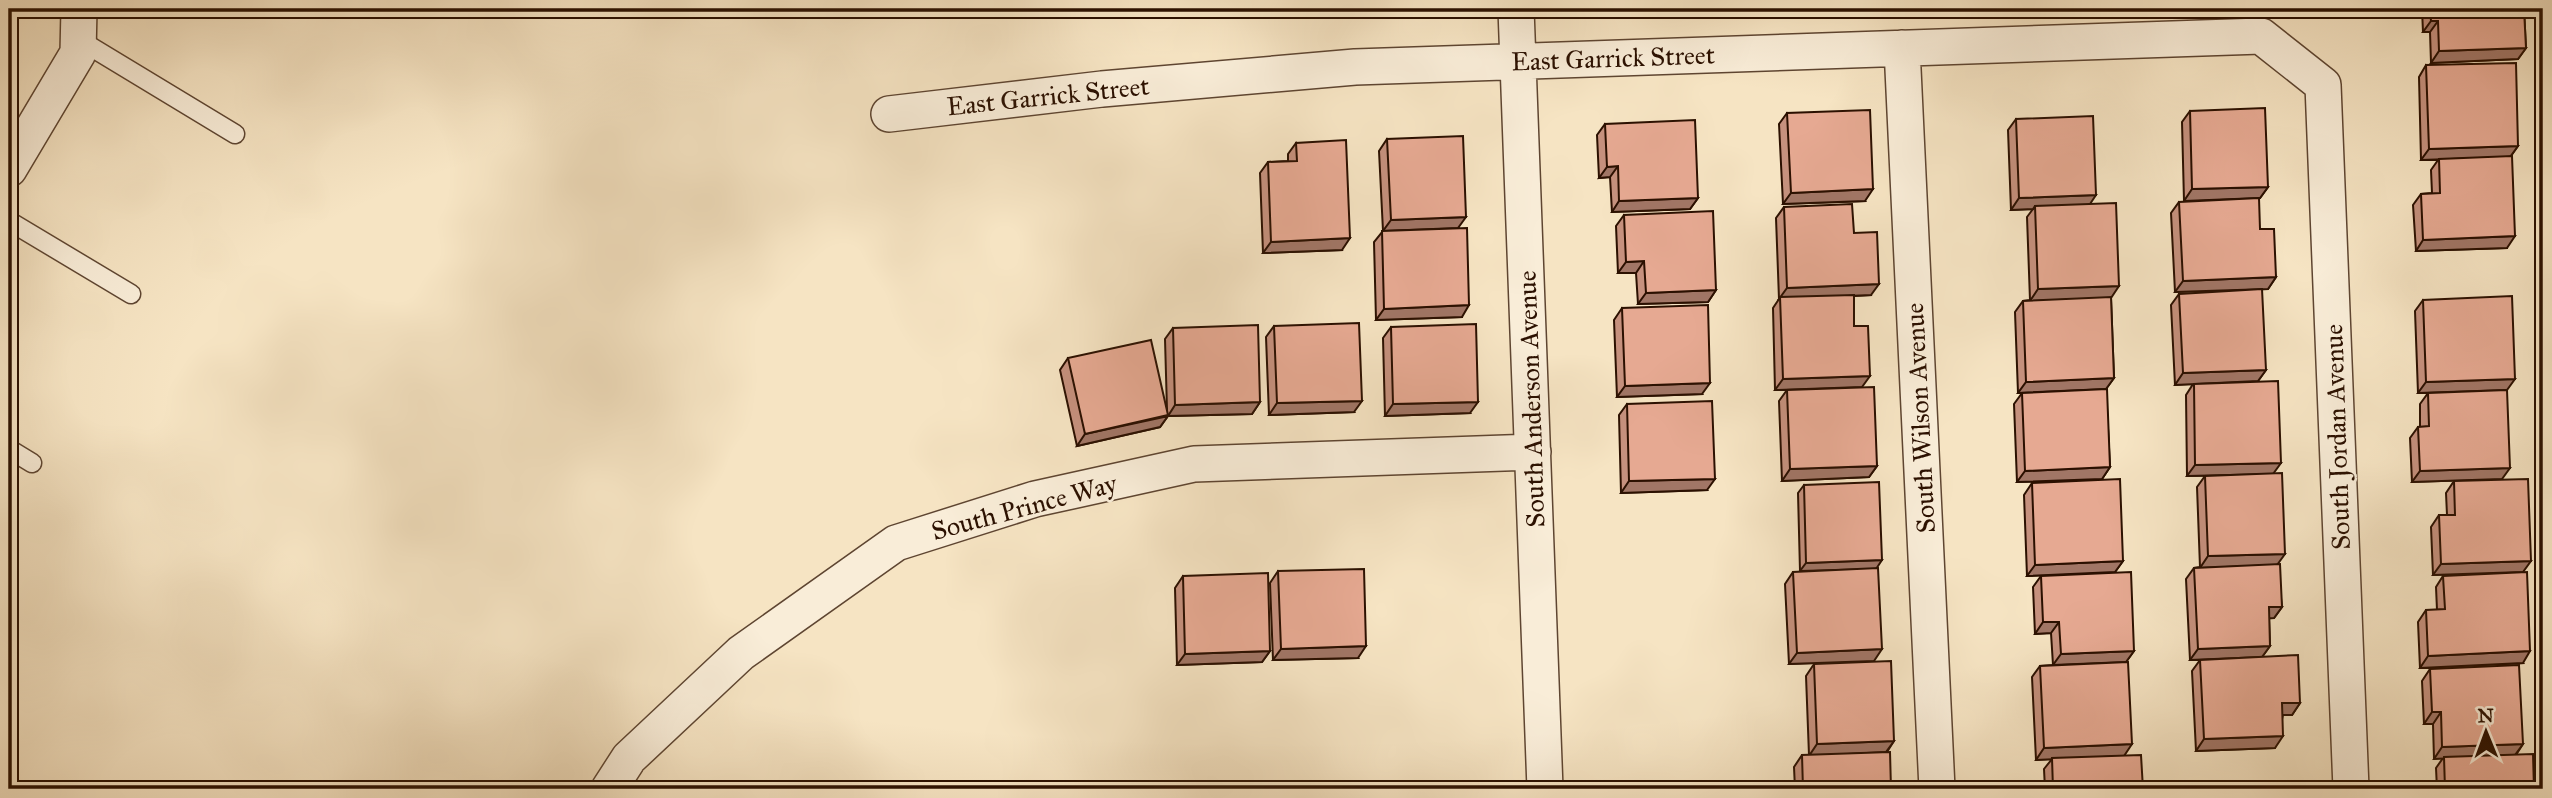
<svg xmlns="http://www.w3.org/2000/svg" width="2552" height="798" viewBox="0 0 2552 798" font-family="'IM FELL Great Primer',serif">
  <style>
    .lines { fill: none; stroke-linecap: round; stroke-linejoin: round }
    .service-casing { stroke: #5e4531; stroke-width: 21 }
    .minor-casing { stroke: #5e4531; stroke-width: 38 }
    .service { stroke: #f9edd8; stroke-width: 18 }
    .minor { stroke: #f9edd8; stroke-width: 35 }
    .wall { fill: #c6917e; stroke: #2b1000; stroke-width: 2 }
    .shaded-wall { fill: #a17666; stroke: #2b1000; stroke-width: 2 }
    .building { fill: #e6a992; stroke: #2b1000; stroke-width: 2 }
    .labels { text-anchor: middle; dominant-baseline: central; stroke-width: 5; stroke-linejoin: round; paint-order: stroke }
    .street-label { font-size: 26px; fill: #2b1000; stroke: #f9edd8 }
  </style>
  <rect width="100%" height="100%" fill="#f6e4c3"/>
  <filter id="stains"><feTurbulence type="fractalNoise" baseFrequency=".00286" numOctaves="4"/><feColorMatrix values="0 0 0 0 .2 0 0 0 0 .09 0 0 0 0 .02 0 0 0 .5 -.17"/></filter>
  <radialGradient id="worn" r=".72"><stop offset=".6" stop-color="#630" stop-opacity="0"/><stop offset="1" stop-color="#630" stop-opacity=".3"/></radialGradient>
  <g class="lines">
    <defs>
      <path id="service" d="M78,39L235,134
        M9,221L131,294
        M9,449L32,463"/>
      <path id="minor" d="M1516,9L1545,789
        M1902,48L1937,789
        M889,114L1102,89L1355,67L2261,36L2323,85L2351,789
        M9,169L78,53L79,9
        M609,789L629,758L741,653L896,543L1035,499L1194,464L1533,452"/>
    </defs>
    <!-- service casing -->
    <use href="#service" class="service-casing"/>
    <!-- minor casing -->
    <use href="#minor" class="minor-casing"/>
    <!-- service -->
    <use href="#service" class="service"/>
    <!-- minor -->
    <use href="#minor" class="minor"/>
  </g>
  <!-- wall -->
  <path class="wall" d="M2422,9H2524L2526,48L2518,59L2431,63L2430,32H2423Z
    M2426,65L2518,146L2511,156L2507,248L2416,251L2413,205L2421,194L2432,193L2431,170L2438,160H2421L2419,77Z
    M2190,111L2268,187L2260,198L2184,201L2182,122Z
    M1787,113L1865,201L1783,204L1779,124Z
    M2016,119L2090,204L2111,298L2114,378L2106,389L2110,467L2102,479L2017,482L2014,404L2022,393H2018L2015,312L2023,301L2030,300L2027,217L2033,209L2011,210L2008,130Z
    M1605,124L1698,198L1690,209L1612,212L1610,177L1599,178L1597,135Z
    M1387,139L1459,228L1462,317L1376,320L1374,242L1383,231L1379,151Z
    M1296,143L1342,250L1263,253L1260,173L1268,162L1288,161V154Z
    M2179,202L2260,229L2276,277L2268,289L2175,292L2171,213Z
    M1784,207L1854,233L1871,295L1854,296V326L1862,387L1877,466L1869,477L1782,481L1779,401L1787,390L1849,388L1775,390L1773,308L1779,299L1776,218Z
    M1624,215L1716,290L1708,302L1638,304L1636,273H1618L1616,226Z
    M2179,294L2266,370L2258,381L2221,383L2273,474L2277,564L2282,607L2274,618H2269L2270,646L2262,657L2300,703L2292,715H2283L2275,748L2196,751L2192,671L2200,660H2190L2186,579L2194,568L2200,567L2197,487L2205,476L2249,475L2187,476L2186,395L2193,384L2175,385L2171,305Z
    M2423,300L2507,390L2502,479L2412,482L2410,438L2418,427H2420V404L2428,393H2418L2415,311Z
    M1622,308L1702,394L1617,397L1614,320Z
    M1274,326L1354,412L1269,415L1266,337Z
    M1391,327L1470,413L1385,416L1383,338Z
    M1173,328L1260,402L1252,414L1168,416L1160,427L1077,446L1060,370L1068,358L1167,410L1165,339Z
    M1627,404L1707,490L1621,493L1619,415Z
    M2454,481L2523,572L2433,575L2431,527L2439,515H2447L2446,493Z
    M2032,483L2123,561L2115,572L2027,576L2024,495Z
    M1804,485L1877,568L1874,661L1789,664L1785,584L1793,572L1854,569L1800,571L1798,493Z
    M1278,571L1358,658L1273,660L1270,583Z
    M1183,576L1270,651L1262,662L1177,665L1175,588Z
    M2041,576L2134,651L2126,662L2124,756L2143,789H2045L2044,769L2052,759L2036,760L2032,677L2040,666L2053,665L2051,633L2035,634L2033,587Z
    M2443,576L2523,663L2420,668L2418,622L2426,610H2437L2436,587Z
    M1814,664L1894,741L1887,752L1891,789H1795L1794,767L1802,755H1809L1806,676Z
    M2430,669L2523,744L2516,755L2534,789H2437L2436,768L2443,758L2434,759L2433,724H2424L2422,681Z"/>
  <!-- shaded-wall -->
  <path class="shaded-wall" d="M2431,21H2438L2430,32H2423Z
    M2526,48L2518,59L2431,63L2439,51Z
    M2518,146L2510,157L2421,160L2429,149Z
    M1618,166L1610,177L1599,178L1607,167Z
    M2268,187L2260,198L2184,201L2192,189Z
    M1873,189L1865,201L1783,204L1791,193Z
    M2096,195L2088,207L2035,206L2033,209L2011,210L2019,198Z
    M1698,198L1690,209L1612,212L1619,201Z
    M1466,217L1458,228L1383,231L1391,220Z
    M2515,236L2507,248L2416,251L2423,240Z
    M1350,238L1342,250L1263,253L1271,242Z
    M1644,261L1636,273H1618L1626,262Z
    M2276,277L2268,289L2175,292L2183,281Z
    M1879,284L1871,295L1779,299L1787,288Z
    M2119,286L2111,298L2030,301L2038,289Z
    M1716,290L1708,302L1638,304L1646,293Z
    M1469,305L1462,317L1376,320L1384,309Z
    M2266,370L2258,381L2175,385L2183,373Z
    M1870,376L1862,387L1775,390L1783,379Z
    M2114,378L2106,389L2018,393L2026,382Z
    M2515,379L2507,390L2418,393L2426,382Z
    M1710,383L1702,394L1617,397L1625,386Z
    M1362,401L1354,412L1269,415L1277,403Z
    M1260,402L1252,414L1168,416L1160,427L1077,446L1085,434L1168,416L1175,405Z
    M1478,402L1470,413L1385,416L1393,404Z
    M2281,463L2273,474L2187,476L2195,465Z
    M1877,466L1869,477L1782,481L1790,469Z
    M2110,467L2102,479L2017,482L2025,471Z
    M2510,468L2502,479L2412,482L2420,471Z
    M1715,479L1707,490L1621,493L1629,481Z
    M2285,554L2277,565L2200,568L2208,556Z
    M1882,560L1876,569L1800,571L1806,563Z
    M2123,561L2115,572L2027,576L2035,565Z
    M2531,561L2523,572L2433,575L2441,564Z
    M2269,607H2282L2274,618L2261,619Z
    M2043,622H2059L2051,633L2035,634Z
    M1366,646L1358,658L1273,660L1281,649Z
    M2270,646L2262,657L2190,660L2198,649Z
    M1882,649L1874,661L1789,664L1797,653Z
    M1270,651L1262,662L1177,665L1185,654Z
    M2134,651L2126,662L2053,665L2061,654Z
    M2530,651L2523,663L2420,668L2428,656Z
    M2282,703H2300L2292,715H2274Z
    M2432,712H2441L2433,724H2424Z
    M2283,736L2275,748L2196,751L2204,739Z
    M1894,741L1886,752L1809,756L1817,744Z
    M2132,744L2124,756L2036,760L2044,748Z
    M2523,744L2515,755L2434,759L2442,747Z"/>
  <!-- building -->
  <path class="building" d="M2430,9H2524L2526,48L2439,51L2438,21H2431Z
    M2516,63L2518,146L2429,149L2426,65Z
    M2265,108L2268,187L2192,189L2190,111Z
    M1870,110L1873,189L1791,193L1787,113Z
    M2093,116L2096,195L2019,198L2016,119Z
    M1695,120L1698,198L1619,201L1618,166L1607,167L1605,124Z
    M1463,136L1466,217L1391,220L1387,139Z
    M1346,140L1350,238L1271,242L1268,162L1297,161L1296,143Z
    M2512,156L2515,236L2423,240L2421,194L2440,193L2439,159Z
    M2259,198L2260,229H2274L2276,277L2183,281L2179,202Z
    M2116,203L2119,286L2038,289L2035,206Z
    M1852,204L1854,233L1877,232L1879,284L1787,288L1784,207Z
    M1713,211L1716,290L1646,293L1644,261L1626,262L1624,215Z
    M1467,228L1469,305L1384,309L1382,231Z
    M2262,289L2266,370L2183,373L2179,294Z
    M1854,295V326H1868L1870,376L1783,379L1780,297Z
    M2512,296L2515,379L2426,382L2423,300Z
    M2111,297L2114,378L2026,382L2023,301Z
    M1708,305L1710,383L1625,386L1622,308Z
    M1359,323L1362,401L1277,403L1274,326Z
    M1476,324L1478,402L1393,404L1391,327Z
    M1258,325L1260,402L1175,405L1173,328Z
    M1151,340L1168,415L1085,434L1068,358Z
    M2278,381L2281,463L2195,465L2194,384Z
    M1874,387L1877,466L1790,469L1787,390Z
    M2107,389L2110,467L2025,471L2022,393Z
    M2507,390L2510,468L2420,471L2418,427L2429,426L2428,393Z
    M1712,401L1715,479L1629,481L1627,404Z
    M2282,473L2285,554L2208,556L2205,476Z
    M2120,479L2123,561L2035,565L2032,483Z
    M2528,479L2531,561L2441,564L2439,515H2455L2454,481Z
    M1879,482L1882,560L1806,563L1804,485Z
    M2280,564L2282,607H2269L2270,646L2198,649L2194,568Z
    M1878,568L1882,649L1797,653L1793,572Z
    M1364,569L1366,646L1281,649L1278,571Z
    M2131,572L2134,651L2061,654L2059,622H2043L2041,576Z
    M2527,572L2530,651L2428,656L2426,610L2445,609L2443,576Z
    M1268,573L1270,651L1185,654L1183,576Z
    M2298,655L2300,703H2282L2283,736L2204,739L2200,660Z
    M1891,661L1894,741L1817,744L1814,664Z
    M2128,662L2132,744L2044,748L2040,666Z
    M2519,665L2523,744L2442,747L2441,712H2432L2430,669Z
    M1890,752L1891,789H1803L1802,755Z
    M2533,754L2534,789H2445L2444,757Z
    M2141,755L2143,789H2053L2052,758Z"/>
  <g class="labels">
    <!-- street labels -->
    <g class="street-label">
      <text transform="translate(1613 58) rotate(-2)">East Garrick Street</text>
      <text transform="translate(1048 96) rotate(-6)">East Garrick Street</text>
      <text transform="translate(1531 399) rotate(-92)">South Anderson Avenue</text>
      <text transform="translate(1920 418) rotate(-93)">South Wilson Avenue</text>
      <text transform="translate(2337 437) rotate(-92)">South Jordan Avenue</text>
      <text transform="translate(1024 507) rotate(-15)">South Prince Way</text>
    </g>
  </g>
  <!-- margin -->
  <rect width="2552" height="798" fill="none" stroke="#f6e4c3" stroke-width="35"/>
  <rect x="10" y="10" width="2531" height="777" fill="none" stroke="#2b1000" stroke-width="3.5"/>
  <rect x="18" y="18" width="2517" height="763" fill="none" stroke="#2b1000" stroke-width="2"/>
  <!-- north arrow -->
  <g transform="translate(2486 732) rotate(359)" stroke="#f9edd8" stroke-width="5" paint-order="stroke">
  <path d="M0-5L12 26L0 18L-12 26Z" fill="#2b1000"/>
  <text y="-10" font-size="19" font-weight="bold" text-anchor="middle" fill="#2b1000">N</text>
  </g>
  <rect width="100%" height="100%" filter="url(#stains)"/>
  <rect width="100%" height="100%" fill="url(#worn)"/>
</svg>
